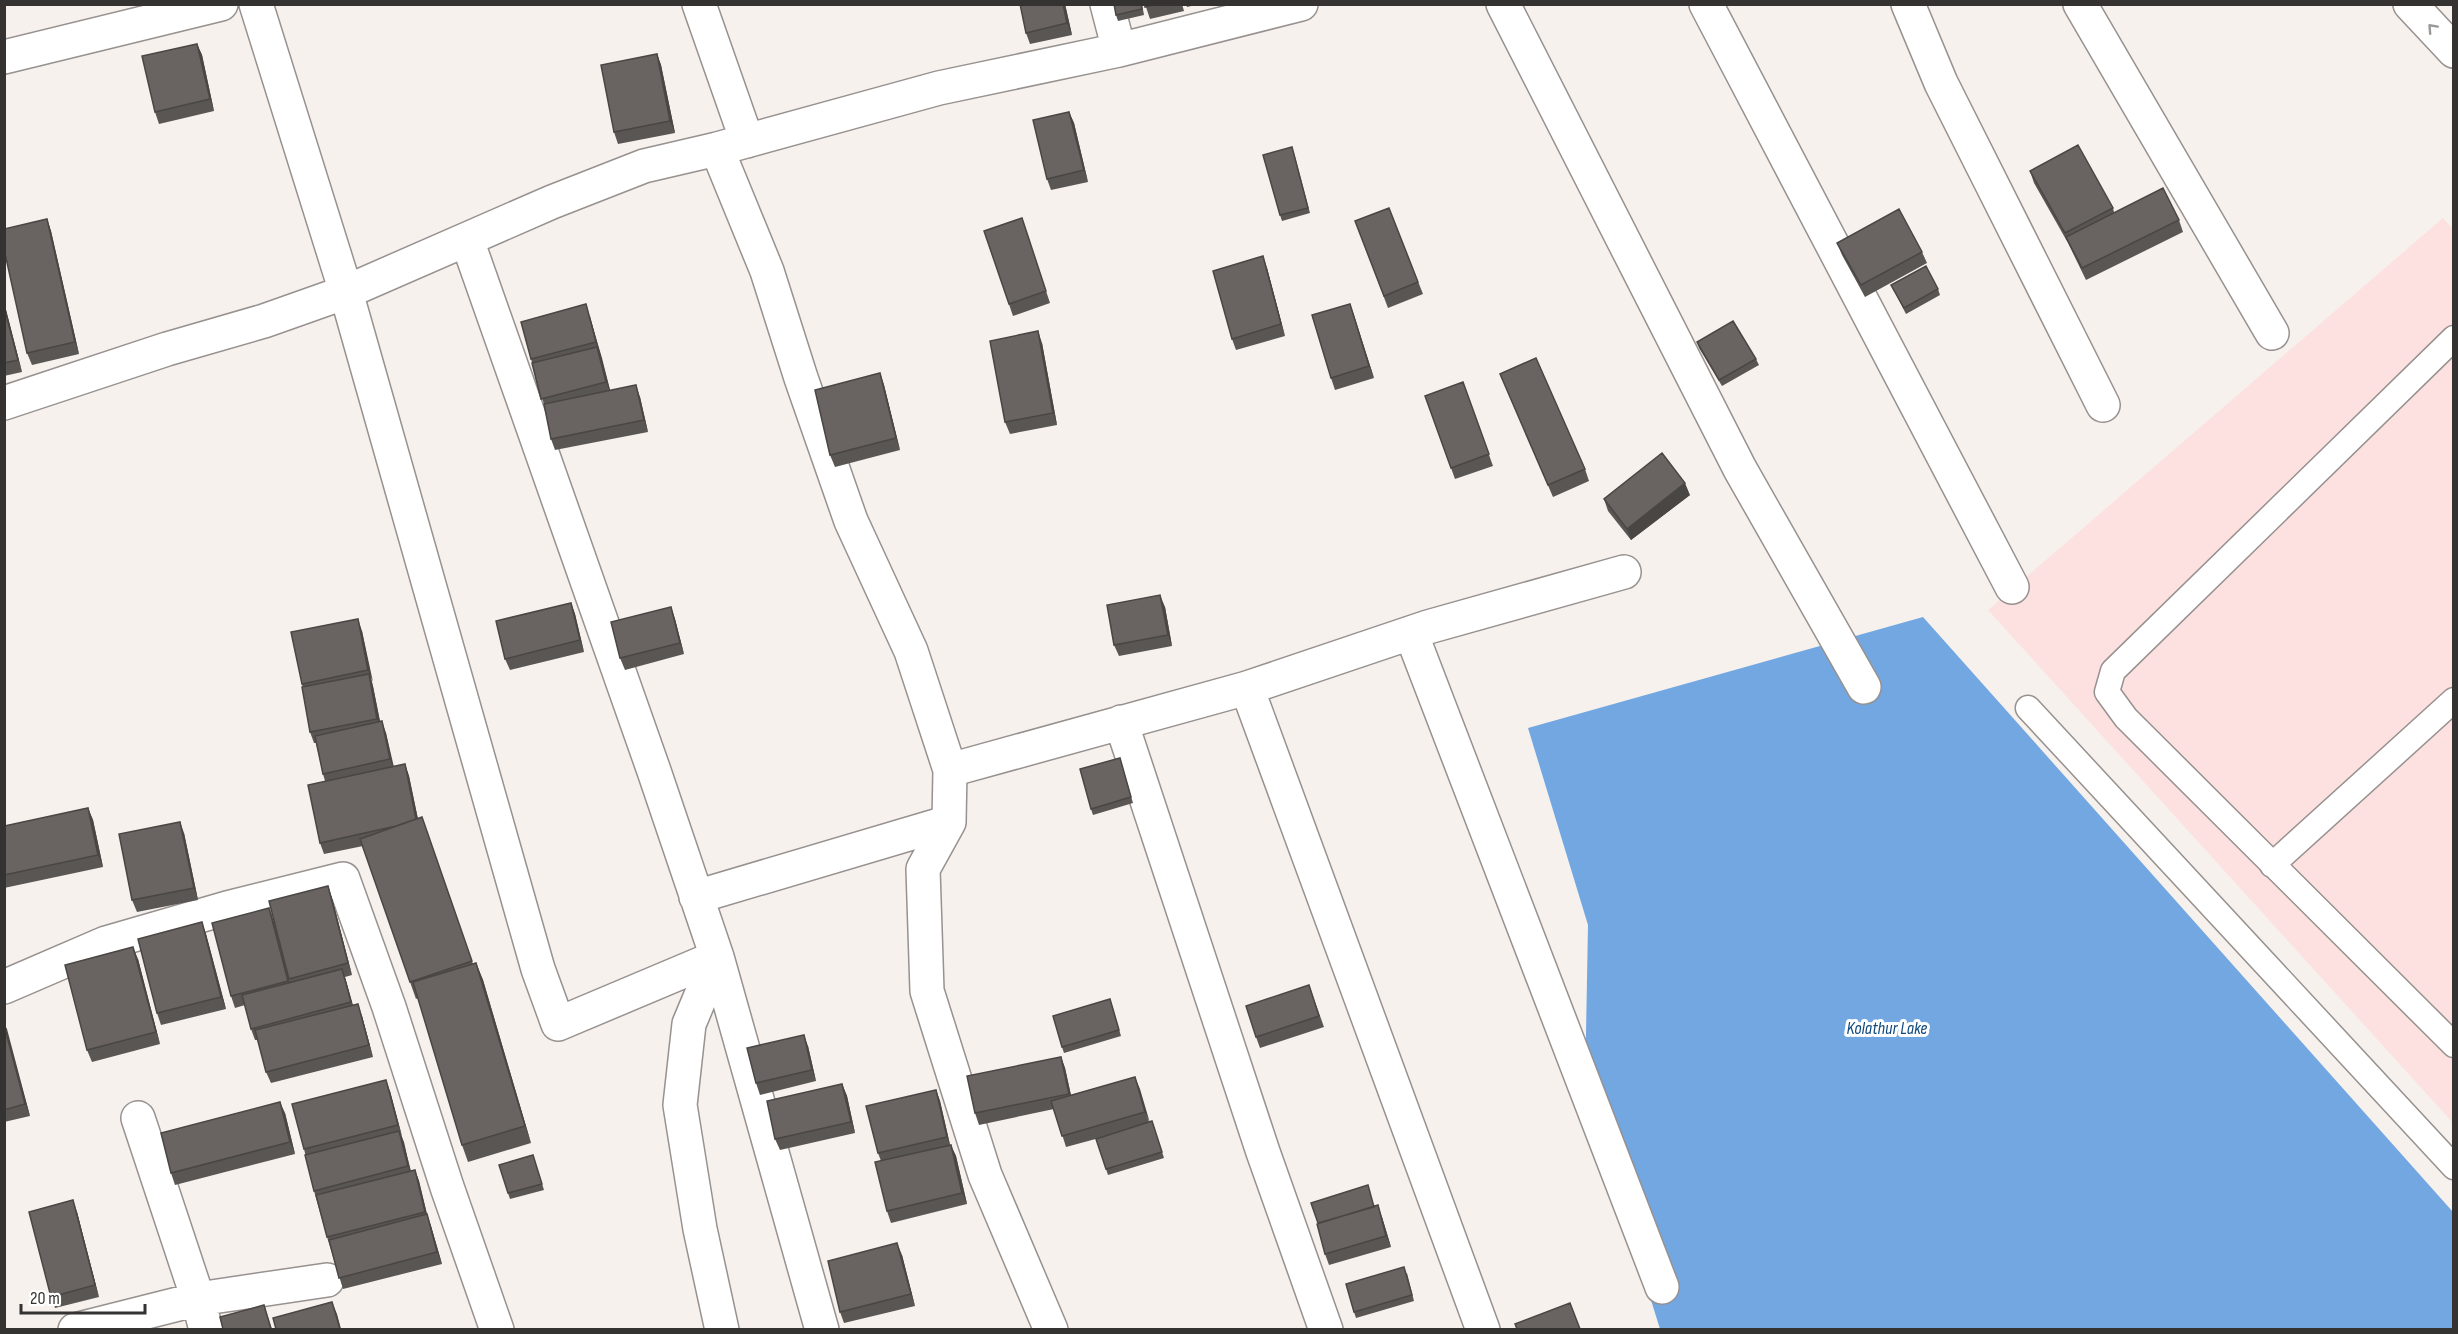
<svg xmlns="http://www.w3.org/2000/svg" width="2458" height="1334" viewBox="0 0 2458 1334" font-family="'Sofia Sans Condensed',sans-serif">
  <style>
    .industrial { fill: #fce1e0 }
    .water { fill: #72a7e2 }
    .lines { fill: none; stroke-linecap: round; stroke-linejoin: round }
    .lane-casing { stroke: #97918f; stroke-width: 27 }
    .street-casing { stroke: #97918f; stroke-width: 36 }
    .secondary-casing { stroke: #97918f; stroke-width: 36 }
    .lane { stroke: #fff; stroke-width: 24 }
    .street { stroke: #fff; stroke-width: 33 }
    .secondary { stroke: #fff; stroke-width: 33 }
    .wall { fill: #5a5653 }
    .shaded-wall { fill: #4a4644 }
    .building { fill: #696461; stroke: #4a4644; stroke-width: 1.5 }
    .oneway { stroke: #9a9998 }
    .labels { text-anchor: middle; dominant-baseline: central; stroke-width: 6; stroke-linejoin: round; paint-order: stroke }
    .water-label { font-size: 18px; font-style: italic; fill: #0f497e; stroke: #fff }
  </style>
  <rect width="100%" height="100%" fill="#f7f1ed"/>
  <!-- industrial -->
  <path class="industrial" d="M2443,218L2453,229V1123L1988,610Z"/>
  <!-- water -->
  <path class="water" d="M1923,617L2453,1212V1329H1660L1585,1088L1588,925L1528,728Z"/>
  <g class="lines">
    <defs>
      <path id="lane" d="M2454,338L2113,671L2107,692L2126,718L2454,1045
        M2028,708L2454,1167
        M2272,865L2454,700"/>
      <path id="street" d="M256,4L346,292L538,969L558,1024L717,957
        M699,4L747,141
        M1107,4L1119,50
        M1503,4L1740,469L1864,687
        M1706,4L2012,587
        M1908,4L1941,83L2103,405
        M2080,4L2272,333
        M4,57L221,4
        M717,149L939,88L1119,50L1301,4
        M467,240L654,771L717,957L822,1330
        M4,403L167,349L264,321L346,292L552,202L644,166L717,149L767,271L801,378L851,521L911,651L950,770L949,822L923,869L927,991L985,1175L1051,1330
        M1411,633L1662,1287
        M1247,688L1483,1330
        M1121,722L1263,1152L1326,1330
        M950,770L1247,688L1428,627L1624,572
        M696,897L949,822
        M717,957L689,1024L680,1105L700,1229L722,1330
        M4,987L106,943L227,908L343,879L389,1007L447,1187L497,1330
        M138,1118L198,1299L206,1330
        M75,1330L198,1299L327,1280"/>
      <path id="secondary" d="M2410,4L2454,51"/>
    </defs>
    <!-- lane casing -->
    <use href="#lane" class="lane-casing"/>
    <!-- street casing -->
    <use href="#street" class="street-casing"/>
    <!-- secondary casing -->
    <use href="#secondary" class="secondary-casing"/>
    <!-- lane -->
    <use href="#lane" class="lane"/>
    <!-- street -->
    <use href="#street" class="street"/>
    <!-- secondary -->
    <use href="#secondary" class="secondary"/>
  </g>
  <!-- wall -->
  <path class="wall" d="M1020,4H1065L1072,35L1030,44L1026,33Z
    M1142,4L1144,15L1118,21L1116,15Z
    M1145,4H1182L1184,11L1150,19Z
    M1186,4H1200L1187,7Z
    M197,44L202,55L214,111L159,124L155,112Z
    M657,54L661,65L675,133L618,144L614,132Z
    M1069,112L1074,123L1088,182L1051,190L1047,179Z
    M1294,153L1310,213L1282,221L1280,215Z
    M2030,171L2113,208L2114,212L2179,220L2183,232L2086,280L2068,243L2034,183Z
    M1389,208L1423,294L1388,308L1355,221Z
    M1022,218L1050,303L1013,316L984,231Z
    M47,219L51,231L79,354L32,365L27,353Z
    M1837,243L1922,252L1927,263L1865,297L1842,255Z
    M1267,268L1285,336L1236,350L1232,339Z
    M1891,285L1938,289L1940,295L1906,314Z
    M4,302L22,372L4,376Z
    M1350,304L1374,378L1335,390L1331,378Z
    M590,316L610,390L640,397L648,432L555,450L551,439L545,408L531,359Z
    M1697,342L1756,359L1759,365L1722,386L1699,348Z
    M1042,343L1057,425L1010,434L1005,422Z
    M880,373L884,385L900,450L835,467L830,455Z
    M1500,374L1585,469L1589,481L1553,497Z
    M1463,382L1493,466L1455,479L1425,396Z
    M1690,495L1631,540L1608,511L1604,499Z
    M571,603L575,614L584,652L510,670L505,659Z
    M671,607L675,619L684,654L625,670L620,658Z
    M1165,607L1172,646L1119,656L1114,645Z
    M362,631L380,722L386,733L394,767L405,764L409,776L418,819L422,817L473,964L476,963L483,980L531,1143L468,1162L462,1145L418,998L416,999L410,982L363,846L324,854L320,843L325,781L323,774L316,743H314L310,732L302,684Z
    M1120,758L1133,803L1093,815L1091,809Z
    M88,808L93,820L103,867L4,888V826Z
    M184,833L198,900L137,912L132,900Z
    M328,886L332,898L352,975L345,977L353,1005L362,1016L373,1057L271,1083L266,1072L258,1040H255L251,1029L245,1005L235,1008L231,996L273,919L290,983L289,979Z
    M206,934L226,1009L161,1025L157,1013Z
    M138,959L160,1044L92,1062L87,1050Z
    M1309,985L1324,1027L1260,1048L1256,1037Z
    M1112,1005L1121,1036L1064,1053L1062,1047Z
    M4,1023L30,1116L4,1122Z
    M808,1046L816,1081L760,1095L756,1083Z
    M1061,1057L1065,1068L1071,1095L1135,1077L1149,1122L1152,1121L1164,1158L1108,1175L1096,1139L1103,1137L1066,1147L1054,1109L979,1125L975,1113Z
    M842,1084L847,1096L855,1133L780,1150L775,1139Z
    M936,1090L940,1101L950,1145L956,1156L967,1204L891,1223L887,1211L881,1161L878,1153Z
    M390,1091L411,1171L415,1170L419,1181L427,1214L431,1226L442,1264L343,1289L327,1237L314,1191L304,1149Z
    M285,1113L295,1154L175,1185L171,1173Z
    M533,1155L544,1190L510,1199L508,1193Z
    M1374,1207L1382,1217L1391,1247L1329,1265L1325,1254Z
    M77,1212L99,1297L55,1308L51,1297Z
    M902,1255L915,1306L844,1323L840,1312Z
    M1407,1273L1414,1301L1356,1318L1354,1312Z"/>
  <!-- shaded-wall -->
  <path class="shaded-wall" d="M1063,4H1065L1072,35L1067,23Z
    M197,44L202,55L214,111L210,99Z
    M657,54L661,65L675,133L670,121Z
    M1069,112L1074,123L1088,182L1084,170Z
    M47,219L51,231L79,354L75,342Z
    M1263,256L1267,268L1285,336L1281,324Z
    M4,302L22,372L18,360L4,307Z
    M586,304L602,358L611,394L606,382Z
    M1350,304L1354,315L1374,378L1369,366Z
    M1038,331L1042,343L1057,425L1053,413Z
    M880,373L884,385L900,450L896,438Z
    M636,385L640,397L648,432L644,420Z
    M1685,483L1690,495L1631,540L1627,529Z
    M1160,595L1165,607L1172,646L1168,635Z
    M571,603L575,614L584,652L580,640Z
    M671,607L675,619L684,654L680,643Z
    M358,619L362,631L373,682L368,670Z
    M369,674L373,686L382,731L377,719Z
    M382,721L386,733L394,771L390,759Z
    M405,764L409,776L421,834L417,822Z
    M88,808L93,820L103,867L98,855Z
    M180,822L184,833L198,900L194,888Z
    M328,886L332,898L352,975L348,963Z
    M269,908L273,919L292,993L288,981Z
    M202,922L206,934L226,1009L221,997Z
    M133,947L138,959L160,1044L156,1032Z
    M476,963L483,980L531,1143L525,1126Z
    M342,969L346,981L355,1014L351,1002Z
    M358,1004L362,1016L373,1057L369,1045Z
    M4,1023L7,1029L30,1116L25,1104Z
    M804,1035L808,1046L816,1081L812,1070Z
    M1061,1057L1065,1068L1073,1105L1069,1094Z
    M1135,1077L1140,1089L1150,1123L1145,1112Z
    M386,1080L390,1091L402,1136L398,1125Z
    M842,1084L847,1096L855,1133L851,1122Z
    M936,1090L940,1101L951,1149L947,1137Z
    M280,1102L285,1113L295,1154L290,1142Z
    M399,1131L404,1142L412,1178L408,1166Z
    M951,1145L956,1156L967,1204L962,1193Z
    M415,1170L419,1181L429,1223L425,1212Z
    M73,1200L77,1212L99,1297L95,1285Z
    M1378,1205L1382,1217L1391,1247L1386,1236Z
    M427,1214L431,1226L442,1264L437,1252Z
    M897,1243L902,1255L915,1306L911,1294Z
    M332,1302L337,1314L341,1329H340Z
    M264,1305L272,1329H271Z"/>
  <!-- building -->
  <path class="building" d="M1020,4H1063L1067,23L1026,33Z
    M1114,4H1141L1142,9L1116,15Z
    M1145,4H1157L1145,7Z
    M197,44L210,99L155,112L142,56Z
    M657,54L670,121L614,132L601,65Z
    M1069,112L1084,170L1047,179L1033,120Z
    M2078,145L2113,208L2065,233L2030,171Z
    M1292,147L1308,208L1280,215L1263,155Z
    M2163,188L2179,220L2082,268L2066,237Z
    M1389,208L1418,282L1384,296L1355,221Z
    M1899,209L1922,252L1861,285L1837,243Z
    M1022,218L1046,291L1009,304L984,231Z
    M47,219L75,342L27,353L4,249V229Z
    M1263,256L1281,324L1232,339L1213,271Z
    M1926,266L1938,289L1904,308L1891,285Z
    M586,304L596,342L531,359L521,322Z
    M1350,304L1369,366L1331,378L1312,315Z
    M4,307L18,360L4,363Z
    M1733,321L1756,359L1719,380L1697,342Z
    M1038,331L1053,413L1005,422L990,341Z
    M597,347L606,382L541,399L532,363Z
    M1536,358L1585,469L1548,485L1500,374Z
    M880,373L896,438L830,455L815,390Z
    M1463,382L1489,454L1451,468L1425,396Z
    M636,385L644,420L551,439L544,404Z
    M1662,453L1685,483L1627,529L1604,499Z
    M1160,595L1168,635L1114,645L1107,605Z
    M571,603L580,640L505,659L496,621Z
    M671,607L680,643L620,658L611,622Z
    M358,619L368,670L302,684L291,632Z
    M369,674L377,719L310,732L302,687Z
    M382,721L390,759L323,774L315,736Z
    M1120,758L1131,797L1091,809L1080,769Z
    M405,764L416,819L396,826L320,843L308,785Z
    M88,808L98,855L4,875V826Z
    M422,817L472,961L410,982L360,839Z
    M180,822L194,888L132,900L119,834Z
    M328,886L348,963L289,979L269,901Z
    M269,908L288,981L231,996L212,923Z
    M202,922L221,997L157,1013L138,939Z
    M133,947L156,1032L87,1050L65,965Z
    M476,963L525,1126L462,1145L413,982Z
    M342,969L351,1002L251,1029L242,995Z
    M1309,985L1319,1016L1256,1037L1246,1006Z
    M1110,999L1119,1030L1062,1047L1053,1016Z
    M358,1004L369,1045L266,1072L255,1030Z
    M4,1025L25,1104L4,1110Z
    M804,1035L812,1070L756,1083L747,1048Z
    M1061,1057L1069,1094L975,1113L967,1076Z
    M1135,1077L1145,1112L1062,1136L1051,1101Z
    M386,1080L398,1125L304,1149L292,1104Z
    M842,1084L851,1122L775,1139L767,1101Z
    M936,1090L947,1137L878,1153L866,1106Z
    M280,1102L290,1142L171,1173L161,1133Z
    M1152,1121L1162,1152L1106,1169L1096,1139Z
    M399,1131L408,1166L314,1191L305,1155Z
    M951,1145L962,1193L887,1211L875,1162Z
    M533,1155L542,1184L508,1193L499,1165Z
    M415,1170L425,1212L327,1237L316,1195Z
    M1368,1185L1374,1207L1318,1223L1311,1203Z
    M73,1200L95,1285L51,1297L29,1212Z
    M1378,1205L1386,1236L1325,1254L1317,1224Z
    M427,1214L437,1252L339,1278L329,1240Z
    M897,1243L911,1294L840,1312L828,1261Z
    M1404,1267L1412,1295L1354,1312L1346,1284Z
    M332,1302L340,1329H276L273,1318Z
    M1570,1303L1580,1329H1517L1515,1324Z
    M264,1305L271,1329H223L220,1317Z"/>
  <!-- one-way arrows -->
  <defs><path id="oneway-chevron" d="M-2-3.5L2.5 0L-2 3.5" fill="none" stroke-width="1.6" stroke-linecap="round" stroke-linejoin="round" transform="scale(1.5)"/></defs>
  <use class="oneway" href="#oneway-chevron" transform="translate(2432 28) rotate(-133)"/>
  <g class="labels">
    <!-- water labels -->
    <g class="water-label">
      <text x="1887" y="1028">Kolathur Lake</text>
    </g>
  </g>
  <!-- border -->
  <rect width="2458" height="1334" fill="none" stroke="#353332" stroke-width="12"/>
  <!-- scale -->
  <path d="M21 1304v9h124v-9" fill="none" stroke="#353332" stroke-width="3"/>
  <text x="30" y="1304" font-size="18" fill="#353332" stroke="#ffffff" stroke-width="4.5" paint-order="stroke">20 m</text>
</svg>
